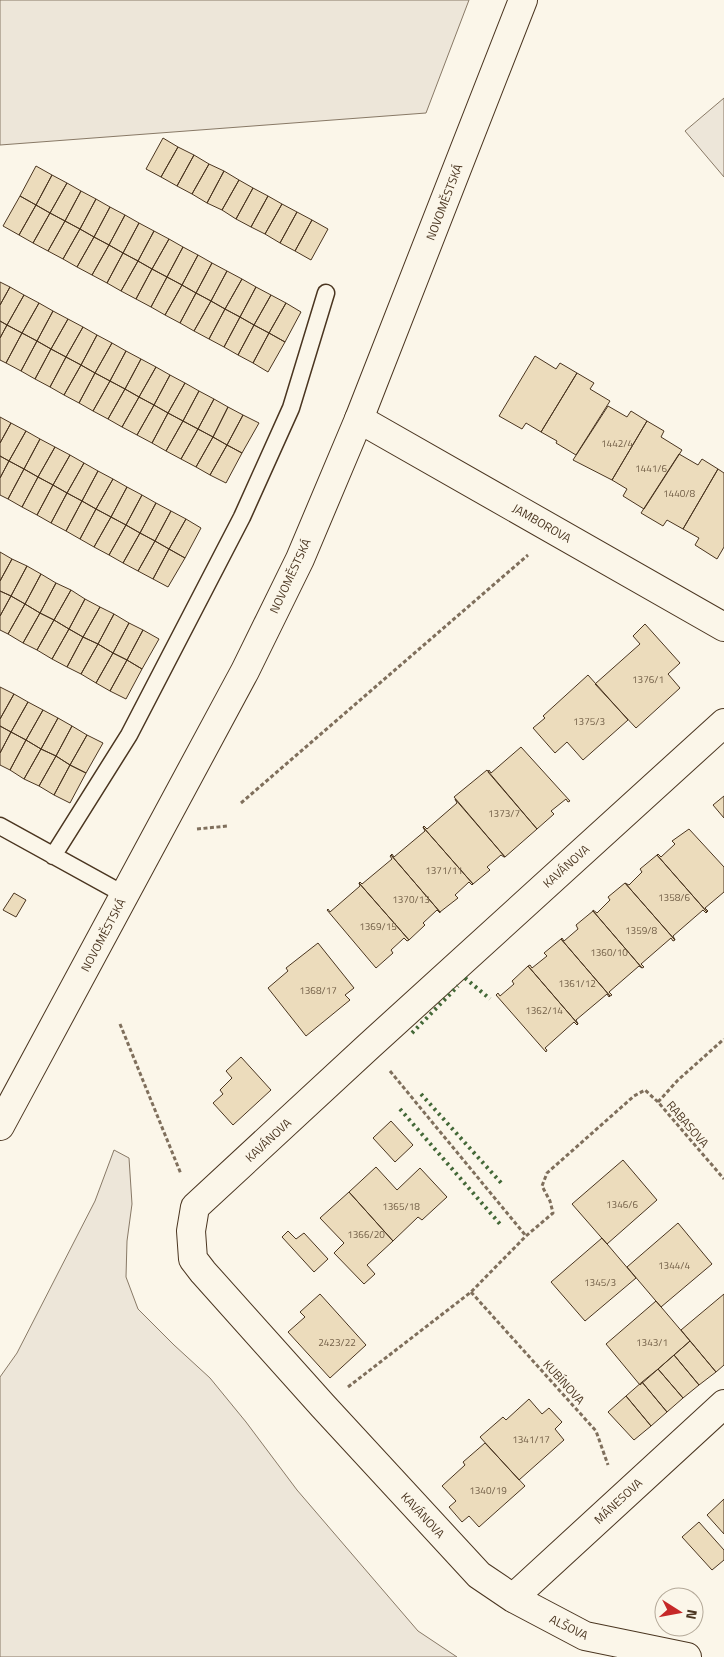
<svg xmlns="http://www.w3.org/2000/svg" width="724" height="1657" viewBox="0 0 724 1657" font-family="'Titillium Web',sans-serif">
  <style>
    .green { fill: #ede6d9; stroke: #887966 }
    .building { fill: #ecdcbc; stroke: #4a3520 }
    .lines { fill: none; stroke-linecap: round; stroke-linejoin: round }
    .service-casing { stroke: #4a3520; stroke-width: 19 }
    .minor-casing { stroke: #4a3520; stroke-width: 30 }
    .tertiary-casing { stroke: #4a3520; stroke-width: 30 }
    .path { stroke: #7f6f5c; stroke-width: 3; stroke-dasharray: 4 2.5; stroke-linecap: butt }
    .service { stroke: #fbf6e9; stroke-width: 16 }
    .minor { stroke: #fbf6e9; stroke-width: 28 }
    .tertiary { stroke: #fbf6e9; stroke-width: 28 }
    .hedge { stroke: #436837; stroke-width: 4; stroke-dasharray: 2.5 4; stroke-linecap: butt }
    .labels { text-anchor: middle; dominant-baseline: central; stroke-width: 4; stroke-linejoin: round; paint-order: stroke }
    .number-label { font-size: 10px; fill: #725f47 }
    .street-label { font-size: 12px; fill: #4a3520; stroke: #fbf6e9 }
  </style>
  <rect width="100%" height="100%" fill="#fbf6e9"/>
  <!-- green -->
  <path class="green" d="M0,0H469L426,113L0,145Z
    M724,98V177L685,131Z
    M114,1150L129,1158L132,1204L127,1241L126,1277L138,1309L174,1345L210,1378L246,1422L297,1490L418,1631L457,1657H0V1377L17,1353L95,1201Z"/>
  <!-- building -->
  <path class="building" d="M163,138L178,147L161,177L146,169Z
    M178,147L194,155L177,186L161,177Z
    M194,155L209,164L192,194L177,186Z
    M209,164L224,171L207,203L192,194Z
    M36,166L52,175L36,205L20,196Z
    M224,171L239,180L222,210L207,203Z
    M52,175L67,183L50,213L36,205Z
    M239,180L253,188L236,219L222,210Z
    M67,183L81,191L65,221L50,213Z
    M253,188L268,196L251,227L236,219Z
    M81,191L96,199L80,229L65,221Z
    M20,196L36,205L19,235L3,226Z
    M268,196L282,204L265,234L251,227Z
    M96,199L110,207L94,237L80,229Z
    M282,204L297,212L280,243L265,234Z
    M36,205L50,213L33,243L19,235Z
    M110,207L125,215L109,245L94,237Z
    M297,212L312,220L295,251L280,243Z
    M50,213L65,221L48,251L33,243Z
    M125,215L139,223L123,253L109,245Z
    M312,220L328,229L311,260L295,251Z
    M65,221L80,229L63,259L48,251Z
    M139,223L154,231L138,261L123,253Z
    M80,229L94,237L77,267L63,259Z
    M154,231L169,239L152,269L138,261Z
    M94,237L109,245L92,275L77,267Z
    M169,239L183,247L167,277L152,269Z
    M109,245L123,253L107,283L92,275Z
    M183,247L198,255L182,285L167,277Z
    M123,253L138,261L121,291L107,283Z
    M198,255L212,263L196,293L182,285Z
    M138,261L152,269L136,299L121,291Z
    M212,263L227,271L211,301L196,293Z
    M152,269L167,277L151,307L136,299Z
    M227,271L242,279L225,309L211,301Z
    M167,277L182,285L165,315L151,307Z
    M242,279L256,287L240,317L225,309Z
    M0,282L10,287L0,305Z
    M182,285L196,293L180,323L165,315Z
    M10,287L24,295L7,325L0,321V305Z
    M256,287L271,295L254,325L240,317Z
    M196,293L211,301L194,331L180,323Z
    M24,295L39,303L22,333L7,325Z
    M271,295L286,303L269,333L254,325Z
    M211,301L225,309L209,339L194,331Z
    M39,303L53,311L37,341L22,333Z
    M286,303L301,312L285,342L269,333Z
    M225,309L240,317L224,347L209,339Z
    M53,311L68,319L51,349L37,341Z
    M240,317L254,325L238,355L224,347Z
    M68,319L83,327L66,357L51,349Z
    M0,321L7,325L0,338Z
    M7,325L22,333L6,363L0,360V338Z
    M254,325L269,333L253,363L238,355Z
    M83,327L97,335L81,365L66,357Z
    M22,333L37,341L21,371L6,363Z
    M269,333L285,342L268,372L253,363Z
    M97,335L112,343L95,373L81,365Z
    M37,341L51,349L35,379L21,371Z
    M112,343L126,351L110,381L95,373Z
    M51,349L66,357L50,387L35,379Z
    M126,351L141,359L125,389L110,381Z
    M535,356L556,369L560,363L577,373L541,432L526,423L522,429L499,416Z
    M66,357L81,365L64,395L50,387Z
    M141,359L156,367L139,397L125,389Z
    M81,365L95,373L79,403L64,395Z
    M156,367L170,375L154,405L139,397Z
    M95,373L110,381L93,411L79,403Z
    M577,373L594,383L590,389L610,401L576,455L556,443L557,441L541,432Z
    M170,375L185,383L168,413L154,405Z
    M110,381L125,389L108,419L93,411Z
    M185,383L199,391L183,421L168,413Z
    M125,389L139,397L122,427L108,419Z
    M199,391L214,399L198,429L183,421Z
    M139,397L154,405L137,435L122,427Z
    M214,399L228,407L213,437L198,429Z
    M154,405L168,413L152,443L137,435Z
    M608,406L627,417L631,411L647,421L612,480L573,460Z
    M228,407L243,415L227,445L213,437Z
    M168,413L183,421L166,451L152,443Z
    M243,415L259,423L242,453L227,445Z
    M0,417L11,423L0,443Z
    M183,421L198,429L181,459L166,451Z
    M647,421L664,431L661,437L682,450L644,509L623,496L627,489L612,480Z
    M11,423L26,431L9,461L0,456V443Z
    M198,429L213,437L196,467L181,459Z
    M26,431L40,439L24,469L9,461Z
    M213,437L227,445L210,475L196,467Z
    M40,439L55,447L38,477L24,469Z
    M227,445L242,453L226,483L210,475Z
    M55,447L70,455L53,485L38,477Z
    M679,454L698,465L702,459L718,469L683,529L667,520L663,526L641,513Z
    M70,455L84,463L67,493L53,485Z
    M0,456L9,461L0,478Z
    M9,461L24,469L8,499L0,495V478Z
    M84,463L98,471L82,501L67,493Z
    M24,469L38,477L22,507L8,499Z
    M718,469L724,473V547L717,559L695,545L699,538L683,529Z
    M98,471L113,479L96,509L82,501Z
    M38,477L53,485L37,515L22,507Z
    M113,479L127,487L111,517L96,509Z
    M53,485L67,493L51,523L37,515Z
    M127,487L142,495L126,525L111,517Z
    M67,493L82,501L66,531L51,523Z
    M142,495L156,503L140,533L126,525Z
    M82,501L96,509L80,539L66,531Z
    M156,503L171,511L155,541L140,533Z
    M96,509L111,517L94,547L80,539Z
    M171,511L186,519L169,549L155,541Z
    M111,517L126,525L109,555L94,547Z
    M186,519L201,528L185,558L169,549Z
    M126,525L140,533L123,563L109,555Z
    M140,533L155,541L138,571L123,563Z
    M155,541L169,549L153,579L138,571Z
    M169,549L185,558L168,587L153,579Z
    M0,552L12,559L0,581Z
    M12,559L27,566L11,596L0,591V581Z
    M27,566L41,574L25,604L11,596Z
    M41,574L56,583L40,613L25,604Z
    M56,583L71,590L54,620L40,613Z
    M71,590L85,599L69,629L54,620Z
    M0,591L11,596L0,616Z
    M11,596L25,604L8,634L0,630V616Z
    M85,599L100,607L83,637L69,629Z
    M25,604L40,613L23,643L8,634Z
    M100,607L114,614L98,644L83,637Z
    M40,613L54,620L37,650L23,643Z
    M114,614L129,623L113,653L98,644Z
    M54,620L69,629L52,659L37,650Z
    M129,623L143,630L127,660L113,653Z
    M645,624L680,663L668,674L680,688L636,728L595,684L640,644L633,636Z
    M69,629L83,637L67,667L52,659Z
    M143,630L159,639L142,669L127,660Z
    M83,637L98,644L81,674L67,667Z
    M98,644L113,653L96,683L81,674Z
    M113,653L127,660L110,691L96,683Z
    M127,660L142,669L126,699L110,691Z
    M588,675L628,720L583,760L567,742L555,753L533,728L545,718L543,716Z
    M0,687L14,694L0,719Z
    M14,694L28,702L11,732L0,726V719Z
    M28,702L43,710L26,740L11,732Z
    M43,710L58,718L41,749L26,740Z
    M58,718L72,726L56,756L41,749Z
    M0,726L11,732L0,753Z
    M72,726L87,735L70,765L56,756Z
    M11,732L26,740L10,770L0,765V753Z
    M87,735L103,743L86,773L70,765Z
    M26,740L41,749L24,779L10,770Z
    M521,747L570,801L568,802L566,799L551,811L554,814L537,829L488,772L489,770L491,773Z
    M41,749L56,756L39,786L24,779Z
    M56,756L70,765L54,795L39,786Z
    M70,765L86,773L70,803L54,795Z
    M487,770L537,829L505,857L454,797Z
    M724,796V818L713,805Z
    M455,799L505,857H504L501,855L487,867L490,870L473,884L423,827L424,826L427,829L457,803Z
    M423,827L473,884L472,885L469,882L455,895L458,898L440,912L391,855L392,854L394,857L425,831Z
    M689,829L724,867V892L705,908L708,911L707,912L657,855L658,854L661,857L675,844L672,841Z
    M391,855L440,912V913L437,910L423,923L425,925L409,940L359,883L360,882L362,884L392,859L390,856Z
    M657,855L707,912L706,913L703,910L673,936L675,940L625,883L629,885L642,872L640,869Z
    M359,883L409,940L407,941L404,938L391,950L393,953L376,968L327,910L328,909L330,912L360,886Z
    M625,883L675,940L673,941L671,938L641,964L644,967L642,968L593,911V910L597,913L610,900L608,897Z
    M14,893L26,900L16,917L3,910Z
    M593,911L642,968L639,966L609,992L612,995L610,996L561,939L562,938L564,941L578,929L576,925Z
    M561,939L610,996L609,997L607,994L576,1020L578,1024L528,966L530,965L532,968L547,956L544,953Z
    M318,943L354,988L345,995L350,1000L306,1036L268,988L288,971L286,968Z
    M528,966L578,1024L577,1025L574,1022L545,1048L547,1050L546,1052L496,995L498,993L500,996L514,984L512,981Z
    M241,1057L271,1090L233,1125L213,1103L223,1094L220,1090L232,1078L226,1071Z
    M391,1121L413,1145L395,1162L373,1138Z
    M623,1160L657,1200L607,1244L572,1204Z
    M376,1167L397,1190L420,1168L447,1197L422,1220L418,1217L393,1241L349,1192Z
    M349,1192L393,1241L367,1265L375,1274L364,1284L334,1253L344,1243L320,1218Z
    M678,1223L712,1264L661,1307L627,1267Z
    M288,1231L296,1239L304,1233L328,1259L314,1272L282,1237Z
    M602,1238L636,1278L585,1321L551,1282Z
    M320,1294L366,1345L330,1378L288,1332L305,1317L300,1312Z
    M724,1294V1365L716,1372L681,1330Z
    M656,1301L690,1341L640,1385L606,1344Z
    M690,1341L716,1372L699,1385L674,1355Z
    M674,1355L699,1385L683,1398L658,1369Z
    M658,1369L683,1398L667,1412L642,1382Z
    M642,1382L667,1412L651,1426L626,1396Z
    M626,1396L651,1426L634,1440L608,1412Z
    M529,1399L542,1414L549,1408L562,1422L555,1429L564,1440L519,1480L480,1437L503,1417L506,1420Z
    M485,1443L525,1486L479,1527L469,1516L462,1522L449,1507L456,1501L442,1486L465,1465L463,1462Z
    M724,1499V1534L707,1515Z
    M699,1522L724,1550V1560L712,1570L682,1537Z"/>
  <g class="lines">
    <defs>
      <path id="service" d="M0,826L125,895
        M53,856L129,735L242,517L291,408L326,293"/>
      <path id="minor" d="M359,419L724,627
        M513,1598L724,1404
        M687,1657L585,1636L513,1598L479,1575L323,1406L203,1272L193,1259L191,1231L195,1207L369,1046L724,723"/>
      <path id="tertiary" d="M0,1126L245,671L300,559L359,419L523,0"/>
    </defs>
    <!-- service casing -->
    <use href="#service" class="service-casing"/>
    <!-- minor casing -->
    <use href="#minor" class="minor-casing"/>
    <!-- tertiary casing -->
    <use href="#tertiary" class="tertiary-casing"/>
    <!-- path -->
    <path class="path" d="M241,803L528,555
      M197,829L228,826
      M120,1024L181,1174
      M390,1071L526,1236
      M658,1102L678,1080L724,1039
      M471,1292L596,1431L608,1465
      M348,1387L471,1292L526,1236L553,1213L550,1201L542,1186L547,1173L634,1096L645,1090L658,1102L724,1179"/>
    <!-- service -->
    <use href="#service" class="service"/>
    <!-- minor -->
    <use href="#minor" class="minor"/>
    <!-- tertiary -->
    <use href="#tertiary" class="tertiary"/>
    <!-- hedge -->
    <path class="hedge" d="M465,978L490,999
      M412,1033L458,986
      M421,1094L503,1185
      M400,1109L500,1224"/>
  </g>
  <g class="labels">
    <!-- number labels -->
    <g class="number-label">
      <text x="617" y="443">1442/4</text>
      <text x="651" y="468">1441/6</text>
      <text x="679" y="493">1440/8</text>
      <text x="648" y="679">1376/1</text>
      <text x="589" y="721">1375/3</text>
      <text x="504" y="813">1373/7</text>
      <text x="444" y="870">1371/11</text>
      <text x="674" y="897">1358/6</text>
      <text x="411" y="899">1370/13</text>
      <text x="378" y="926">1369/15</text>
      <text x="641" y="930">1359/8</text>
      <text x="609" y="952">1360/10</text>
      <text x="577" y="983">1361/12</text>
      <text x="318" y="990">1368/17</text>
      <text x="544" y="1010">1362/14</text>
      <text x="622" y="1204">1346/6</text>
      <text x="401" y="1206">1365/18</text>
      <text x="366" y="1234">1366/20</text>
      <text x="674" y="1265">1344/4</text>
      <text x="600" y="1282">1345/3</text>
      <text x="337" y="1342">2423/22</text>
      <text x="652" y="1342">1343/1</text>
      <text x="531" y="1439">1341/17</text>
      <text x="488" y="1490">1340/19</text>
    </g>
    <!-- street labels -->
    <g class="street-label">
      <text transform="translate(444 202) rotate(-69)">NOVOMĚSTSKÁ</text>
      <text transform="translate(542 523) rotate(30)">JAMBOROVA</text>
      <text transform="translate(290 576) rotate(-65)">NOVOMĚSTSKÁ</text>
      <text transform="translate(566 866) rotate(-42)">KAVÁNOVA</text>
      <text transform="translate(103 935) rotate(-62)">NOVOMĚSTSKÁ</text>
      <text transform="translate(688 1124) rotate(49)">RABASOVA</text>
      <text transform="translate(268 1140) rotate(-43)">KAVÁNOVA</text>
      <text transform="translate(564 1382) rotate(48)">KUBÍNOVA</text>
      <text transform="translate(618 1501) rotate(-43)">MÁNESOVA</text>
      <text transform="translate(423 1515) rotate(47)">KAVÁNOVA</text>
      <text transform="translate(569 1627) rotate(26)">ALŠOVA</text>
    </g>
  </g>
  <!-- north arrow -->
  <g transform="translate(679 1612) rotate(101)"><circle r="24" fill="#fbf6e9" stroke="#b4a999"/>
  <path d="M0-4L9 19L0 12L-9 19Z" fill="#c62828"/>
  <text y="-8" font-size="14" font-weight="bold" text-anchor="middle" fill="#4a3520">N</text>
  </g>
</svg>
